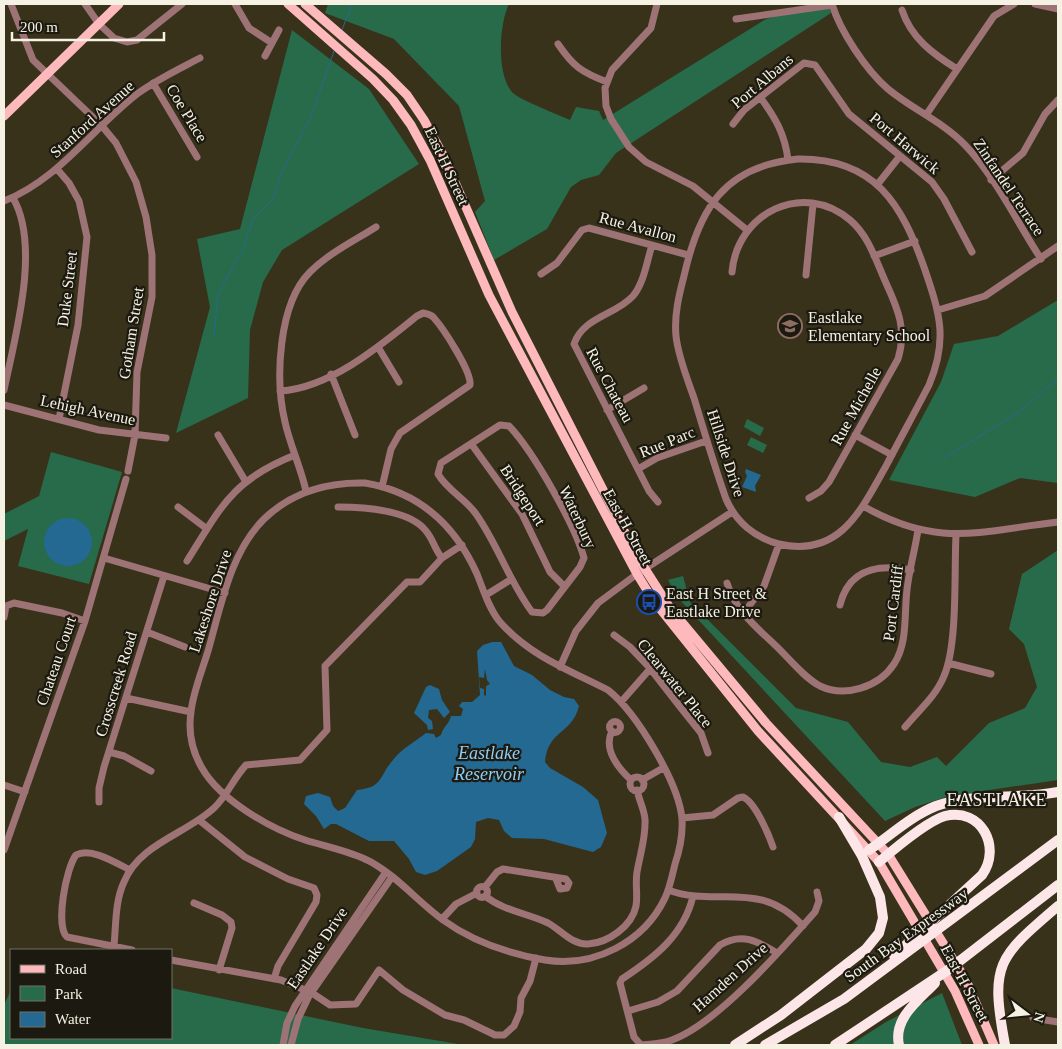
<svg xmlns="http://www.w3.org/2000/svg" width="1062" height="1049" viewBox="0 0 1062 1049" font-family="Georgia,serif">
  <style>
    .green { fill: #276b4b }
    .water { fill: #236991 }
    .pier { fill: #38321b }
    .lines { fill: none; stroke-linecap: round; stroke-linejoin: round }
    .stream { stroke: #236991; stroke-width: 1 }
    .minor { stroke: #9d7375; stroke-width: 7 }
    .major { stroke: #fdb9bc; stroke-width: 9 }
    .highway { stroke: #fce6e7; stroke-width: 10 }
    .labels { text-anchor: middle; dominant-baseline: central; stroke-width: 4.5; stroke-linejoin: round; paint-order: stroke }
    .street-label { font-size: 16px; fill: #f5f2e3; stroke: #1c1a10 }
    .poi-label { font-size: 16px; fill: #f5f2e3; stroke: #1c1a10; text-anchor: start }
    .water-label { font-size: 18px; font-style: italic; fill: #8cccf6; stroke: #1c1a10 }
    .neighbourhood-label { font-size: 18px; letter-spacing: 1px; fill: #f5f2e3; stroke: #1c1a10 }
  </style>
  <rect width="100%" height="100%" fill="#38321b"/>
  <!-- green -->
  <path class="green" d="M328,4H509C499,24 496,76 513,93C522,101 557,114 570,120L576,107L599,111L603,120L766,19L816,4H829L831,13L616,153L599,175L581,180L571,187L547,229L494,260L475,212L485,201L459,106L394,39L325,13Z
    M292,30L369,89L419,164L282,250L263,282L250,330L248,398L176,433L210,307L197,239L240,229Z
    M1058,300V483L1020,478L975,497L889,480L941,382L954,344L998,336Z
    M747,419L764,428L760,436L744,427Z
    M751,437L767,445L763,453L747,445Z
    M51,452L122,472L89,584L18,566L28,529L4,541V514L39,496Z
    M1058,550V780L949,796L915,807L885,821L679,599L668,580L683,576L690,602L796,708L848,722L881,762L910,767L937,757L946,766L989,723L1025,708L1037,687L1024,644L1009,629L1022,574Z
    M171,988L363,1028L464,1045H4V1005L11,990V1038H171Z
    M942,993L962,1045H850L886,1022Z"/>
  <!-- water -->
  <path class="water" d="M746,469L761,475L755,486L756,492L742,487L747,476L745,472Z
    M44 542a24 24 0 1 1 48 0a24 24 0 1 1-48 0Z
    M492,642H501L514,666L532,675L550,690L564,697L574,699L579,706C572,735 548,729 545,762L550,768L583,787L598,800L607,833L601,847L593,852L544,839L512,838L504,831L499,820L488,818L476,822L475,839L471,847L437,871L425,875L416,872L409,859L394,841H369L336,824H331L324,829L316,816L304,804L306,796L318,793L330,797L333,806L338,811L345,808L357,790C384,787 378,777 393,760C401,749 416,741 426,733L434,734L436,738L441,735C443,727 449,724 451,716H461L463,709L459,706L462,702H472L480,695L477,651L483,645Z
    M430,685L439,689L442,700L450,712L444,718L437,709L429,710L428,718L432,721L433,729L428,730L427,725L414,713L426,687Z"/>
  <!-- pier -->
  <path class="pier" d="M485,669L487,680L490,684L486,686V696L484,695V689L480,688L479,677L484,678Z"/>
  <g class="lines">
    <!-- stream -->
    <path class="stream" d="M342,30L352,4
      M214,336L218,294L244,247L253,219L273,199L283,169L311,117L334,51
      M943,459L1020,411L1058,379"/>
    <!-- minor -->
    <path class="minor" d="M11,4L33,60L102,126L116,143L136,182L146,217L152,255V297L137,372L135,435L128,471
      M85,4L99,24L114,38L127,42L137,40L182,4
      M235,4L249,28L272,43
      M657,4L651,28L612,70L605,88L606,106L611,119L629,147L646,162L693,186L747,230
      M832,4C840,31 866,70 888,89C912,109 943,122 965,145C995,176 1017,222 1041,259
      M1035,4L1058,9
      M902,10C911,38 933,54 957,69
      M736,19L832,5
      M558,44C573,66 581,72 607,82
      M265,56L279,30
      M153,83L197,157
      M760,97C775,117 785,134 788,160
      M926,115L994,16L1014,4
      M733,124L744,110L804,63L815,65L849,114L932,182L944,199L972,252
      M798,159C875,158 902,204 925,270C940,314 948,340 929,385C915,412 900,439 886,466C861,510 840,558 779,544C755,538 736,522 726,499C714,465 704,431 694,398C687,378 678,356 676,336C674,315 679,295 684,276C699,209 724,166 798,159Z
      M57,169L69,183L79,201L87,237L78,325L59,419
      M991,180L1023,153L1045,114L1058,100
      M877,185L900,156
      M4,201C58,180 92,129 137,94C156,80 179,69 200,58
      M652,245C647,261 644,283 633,296C616,315 583,317 574,344L649,491L658,502
      M874,256L915,241
      M732,272C737,213 803,180 850,220C869,236 876,261 886,283C898,309 907,330 898,359L829,482L821,491L809,498
      M541,274L557,263L582,230L589,228L688,255
      M806,275L813,204
      M938,310L985,296L1058,246
      M378,347L399,382
      M331,374L355,435
      M4,390C15,337 41,246 13,198
      M280,391C330,388 380,346 417,316L423,313C427,314 431,314 434,318C443,328 472,372 470,385L400,433L391,449L382,487
      M4,405L99,430L166,438
      M607,410L644,388
      M500,425L509,426C533,451 575,525 584,558L580,567L547,610L543,613L532,612C509,581 498,545 476,514C466,499 447,490 438,474L441,463Z
      M218,435L246,482
      M855,435L892,455
      M472,445L522,514L550,572L564,586
      M638,469L657,458L706,441
      M365,483C419,492 455,525 477,574C483,589 489,609 500,622C530,656 569,670 608,690C636,712 679,783 682,819C683,835 680,849 675,864C672,876 670,887 665,898C644,942 594,968 545,960C510,954 472,941 443,920C418,902 398,877 371,862C351,851 327,847 305,840C271,829 220,800 202,768C192,751 188,732 191,712C193,692 202,671 208,651C221,606 230,553 264,519C292,492 327,482 365,483Z
      M306,491C301,468 290,445 285,422C275,380 278,304 310,272C329,253 354,241 376,227
      M863,506C938,549 979,531 1058,522
      M178,507L207,529
      M338,507C364,507 410,510 426,531C433,539 435,550 442,558
      M104,558L225,593
      M187,561C221,507 232,480 295,455
      M727,583C735,610 755,626 775,645C789,658 803,677 820,686C845,698 879,687 894,664C908,643 904,614 907,590C909,570 915,550 918,530
      M486,595L510,580
      M840,605C849,568 879,564 911,570
      M743,614L764,586L779,544
      M4,617L6,606L14,603L62,613L85,621
      M147,632L185,647
      M614,635L630,647L649,667L681,708L701,733L708,753
      M948,663L991,674
      M560,667L576,631L598,603L637,574L732,512
      M126,698L191,712
      M621,702L650,669
      M609.5 727a5.5 5.5 0 1 1 11 0a5.5 5.5 0 1 1-11 0Z
      M905,727C919,710 936,696 944,676C958,644 954,571 956,535
      M612,731C603,749 618,768 631,780
      M109,752L124,756L151,771
      M630 784a7 7 0 1 1 14 0a7 7 0 1 1-14 0Z
      M642,780L663,768
      M4,785L25,792
      M99,802V788L104,767L164,576
      M682,818L713,815L738,798L743,797C755,802 769,835 773,847
      M199,820L245,857L288,879L314,888L317,895L316,902L278,966L274,979
      M4,850L85,621L126,479
      M130,870C116,863 91,847 76,855C66,868 55,926 67,937L132,950
      M476.5 892a5.5 5.5 0 1 1 11 0a5.5 5.5 0 1 1-11 0Z
      M485,887L497,872L503,869L566,879L569,883L567,888L560,889L556,879
      M668,890C717,908 759,878 803,926
      M485,896C504,911 527,913 548,923C561,930 572,945 588,944C608,943 632,926 636,906C638,895 635,884 637,872C640,854 646,838 645,819C644,809 639,800 637,790
      M693,896C684,935 654,958 622,979L620,983L634,1037L641,1045C651,1044 662,1044 672,1040C718,1023 781,950 815,912L819,901L817,892
      M194,903L222,915L231,922L232,928L219,970
      M442,919L456,904L477,893
      M114,946C116,925 115,901 124,882C139,844 186,834 214,808C227,796 233,779 246,765L300,760L327,730L325,666L407,582H420L442,558L462,545
      M171,960L281,980L312,993L330,1005L356,1004L379,970L403,990L445,1015L464,1020L495,1035H504L514,1026L520,1012L521,998L530,981L536,958
      M628,1011L658,1002L677,991L720,945C742,932 757,941 777,953
      M1033,1018L1058,1022
      M283,1045L287,1023L295,1006L386,872
      M291,1045L298,1019L309,996L392,877"/>
    <!-- major -->
    <path class="major" d="M288,4L373,79L393,100L411,125L430,160L489,295L637,574L653,600L758,731L879,862L955,991L979,1045
      M305,4L386,74L407,95L424,120L443,155L512,312L638,558L670,608L766,723L888,854L966,980L994,1045
      M4,116L119,4"/>
    <!-- highway -->
    <path class="highway" d="M869,850C891,835 911,816 936,806C975,792 1018,800 1058,792
      M879,862C893,850 928,821 945,816C981,807 1002,847 982,875L894,956
      M735,1045L781,1015L866,949L879,933L883,918L880,897L862,856L839,817
      M765,1045L844,999L1058,840
      M835,1045L948,970L1058,885
      M899,1045C893,1018 919,1000 935,983
      M1005,1045C990,964 997,958 1058,906"/>
  </g>
  <!-- icons -->
  <defs>
    <symbol id="school-ring" viewBox="-11 -11 22 22"><circle r="9.5" fill="#1c1a10" stroke="#8d6e63" stroke-width="1.5"/><path d="M0-5L7-2L0 1L-7-2ZM-4 1L0 2.5L4 1V4Q0 6-4 4Z" fill="#8d6e63"/></symbol>
    <symbol id="bus-ring" viewBox="-11 -11 22 22"><circle r="9.5" fill="#1c1a10" stroke="#1a4fb4" stroke-width="1.5"/><path d="M-5-6H5V4H4V6H2V4H-2V6H-4V4H-5ZM-3.5-4V0h7V-4ZM-3.5 1.2v1.5H-2V1.2ZM2 1.2v1.5H3.5V1.2Z" fill="#1a4fb4"/></symbol>
  </defs>
  <g fill-rule="evenodd">
    <use href="#school-ring" x="776" y="312" width="28" height="28"/>
    <use href="#bus-ring" x="635" y="588" width="28" height="28"/>
  </g>
  <g class="labels">
    <!-- street labels -->
    <g class="street-label">
      <text transform="translate(762 81) rotate(-40)">Port Albans</text>
      <text transform="translate(187 113) rotate(59)">Coe Place</text>
      <text transform="translate(92 119) rotate(-42)">Stanford Avenue</text>
      <text transform="translate(905 143) rotate(40)">Port Harwick</text>
      <text transform="translate(447 166) rotate(65)">East H Street</text>
      <text transform="translate(1009 187) rotate(56)">Zinfandel Terrace</text>
      <text transform="translate(638 227) rotate(15)">Rue Avallon</text>
      <text transform="translate(67 289) rotate(-83)">Duke Street</text>
      <text transform="translate(131 333) rotate(-81)">Gotham Street</text>
      <text transform="translate(610 385) rotate(62)">Rue Chateau</text>
      <text transform="translate(856 406) rotate(-61)">Rue Michelle</text>
      <text transform="translate(88 410) rotate(12)">Lehigh Avenue</text>
      <text transform="translate(667 442) rotate(-22)">Rue Parc</text>
      <text transform="translate(726 453) rotate(72)">Hillside Drive</text>
      <text transform="translate(523 495) rotate(57)">Bridgeport</text>
      <text transform="translate(578 517) rotate(65)">Waterbury</text>
      <text transform="translate(628 527) rotate(61)">East H Street</text>
      <text transform="translate(210 601) rotate(-72)">Lakeshore Drive</text>
      <text transform="translate(893 603) rotate(-83)">Port Cardiff</text>
      <text transform="translate(56 661) rotate(-71)">Chateau Court</text>
      <text transform="translate(675 683) rotate(51)">Clearwater Place</text>
      <text transform="translate(116 684) rotate(-73)">Crosscreek Road</text>
      <text transform="translate(906 935) rotate(-36)">South Bay Expressway</text>
      <text transform="translate(317 948) rotate(-56)">Eastlake Drive</text>
      <text transform="translate(730 977) rotate(-42)">Hamden Drive</text>
      <text transform="translate(965 983) rotate(62)">East H Street</text>
    </g>
    <!-- poi labels -->
    <g class="poi-label">
      <text x="808" y="317">Eastlake<tspan x="808" dy="18">Elementary School</tspan></text>
      <text x="666" y="593">East H Street &amp;<tspan x="666" dy="18">Eastlake Drive</tspan></text>
    </g>
    <!-- water labels -->
    <g class="water-label">
      <text x="489" y="753">Eastlake<tspan x="489" dy="21">Reservoir</tspan></text>
    </g>
    <!-- neighbourhood labels -->
    <g class="neighbourhood-label">
      <text x="997" y="800">EASTLAKE</text>
    </g>
  </g>
  <!-- border -->
  <rect width="1062" height="1049" fill="none" stroke="#f5f2e3" stroke-width="10"/>
  <!-- legend -->
  <rect x="10" y="949" width="162" height="90" fill="#1c1a10" stroke="#737064"/>
  <rect x="20" y="965" width="25" height="8" fill="#fdb9bc" stroke="#737064"/>
  <text x="55" y="974" font-size="15" fill="#f5f2e3">Road</text>
  <rect x="20" y="986" width="25" height="15" fill="#276b4b" stroke="#737064"/>
  <text x="55" y="999" font-size="15" fill="#f5f2e3">Park</text>
  <rect x="20" y="1012" width="25" height="15" fill="#236991" stroke="#737064"/>
  <text x="55" y="1024" font-size="15" fill="#f5f2e3">Water</text>
  <!-- north arrow -->
  <g transform="translate(1027 1014) rotate(106)" stroke="#1c1a10" stroke-width="4" paint-order="stroke">
  <path d="M0-4L9 19L0 12L-9 19Z" fill="#f5f2e3"/>
  <text y="-8" font-size="14" font-weight="bold" text-anchor="middle" fill="#f5f2e3">N</text>
  </g>
  <!-- scale -->
  <path d="M12 32v8h152v-8" fill="none" stroke="#f5f2e3" stroke-width="2.5"/>
  <text x="20" y="32" font-size="15" fill="#f5f2e3" stroke="#1c1a10" stroke-width="4" paint-order="stroke">200 m</text>
</svg>
